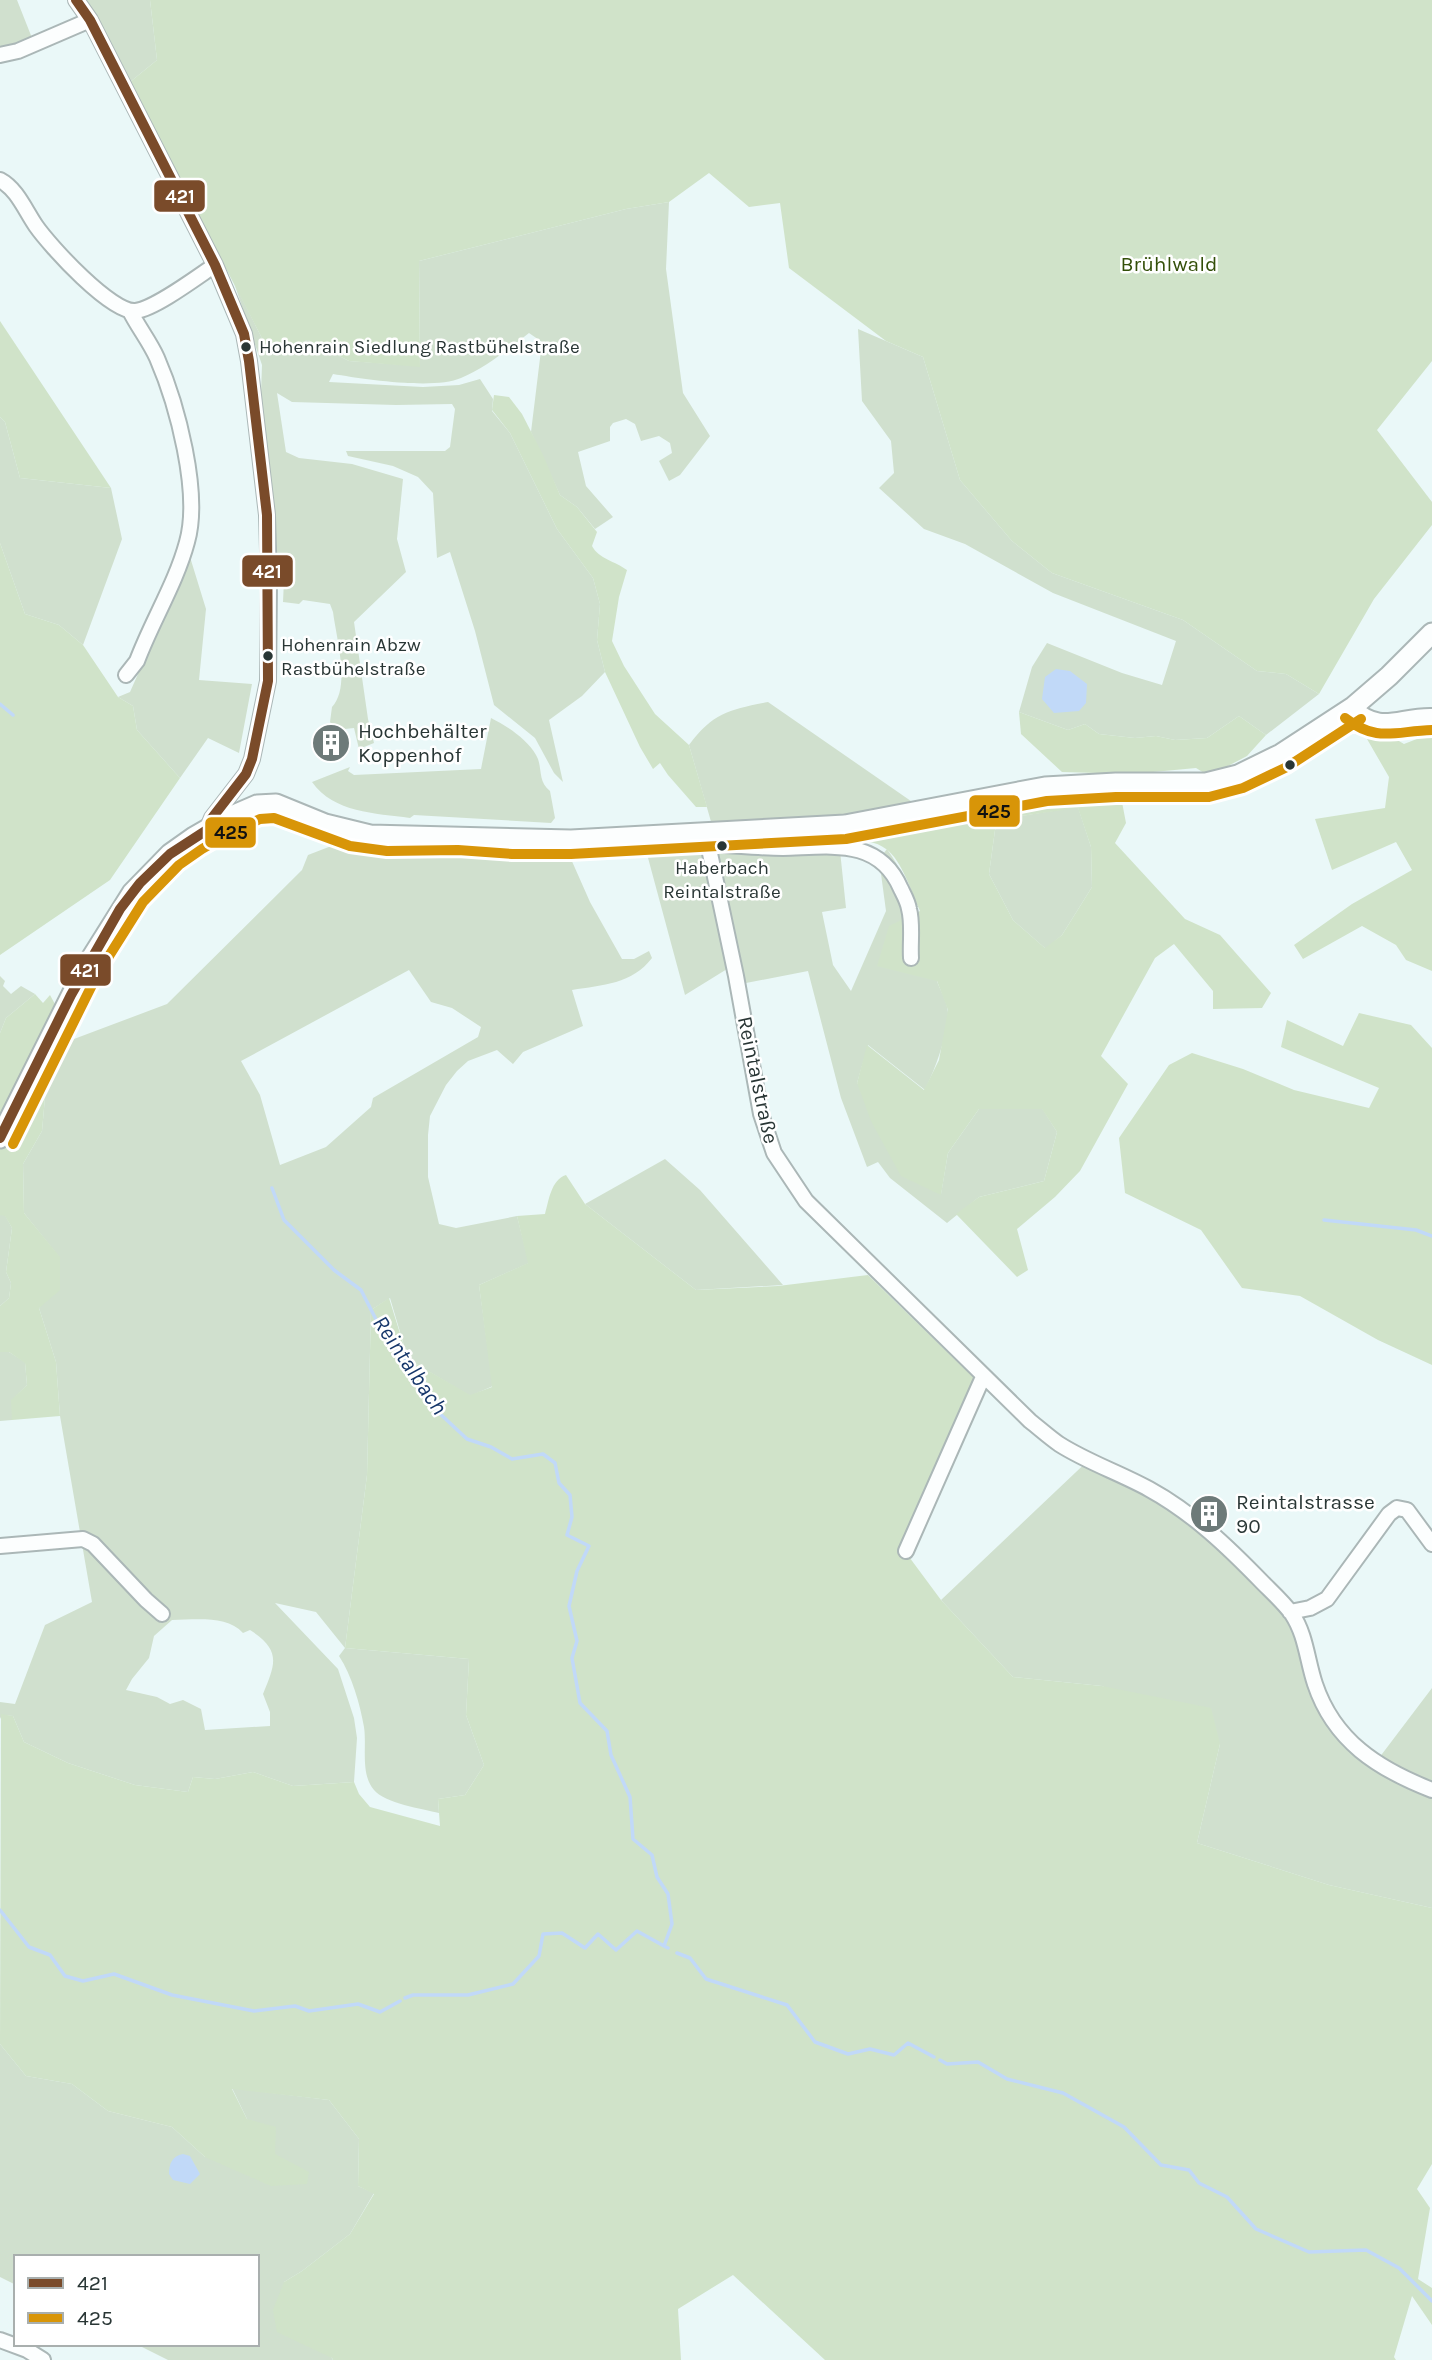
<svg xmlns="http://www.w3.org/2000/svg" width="1432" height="2360" viewBox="0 0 1432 2360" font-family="Karla,sans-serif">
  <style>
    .green { fill: #d0e0ce; fill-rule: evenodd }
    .forest { fill: #d0e3c9; fill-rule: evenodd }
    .water { fill: #c1d9f8 }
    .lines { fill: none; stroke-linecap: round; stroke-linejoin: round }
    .stream { stroke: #c1d9f8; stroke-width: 3.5 }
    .minor-casing { stroke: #abb7b7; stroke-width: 18 }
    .secondary-casing { stroke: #abb7b7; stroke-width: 23 }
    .minor { stroke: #fcfefe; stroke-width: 14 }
    .secondary { stroke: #fcfefe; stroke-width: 19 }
    .bus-1-casing { stroke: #fff; stroke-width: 16 }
    .bus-2-casing { stroke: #fff; stroke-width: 16 }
    .bus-1 { stroke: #7a4b2a; stroke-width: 10 }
    .bus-2 { stroke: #d89508; stroke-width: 10 }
    .bus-dot { fill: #293635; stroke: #fff; stroke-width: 2.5 }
    .labels { text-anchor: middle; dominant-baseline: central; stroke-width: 5; stroke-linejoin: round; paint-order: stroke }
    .bus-label { font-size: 19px; fill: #293635; stroke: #fff; text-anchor: start }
    .park-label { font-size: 21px; fill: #334f09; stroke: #fff }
    .poi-label { font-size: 21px; fill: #293635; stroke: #fff; text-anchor: start }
    .street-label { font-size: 21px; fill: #293635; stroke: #fff }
    .water-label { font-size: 23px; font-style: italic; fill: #15366a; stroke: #fff }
    .line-badge { stroke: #fff; stroke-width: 2.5 }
    .badge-label { font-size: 19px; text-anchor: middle; font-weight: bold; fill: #fff }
    .pale-badge-label { font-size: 19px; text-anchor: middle; font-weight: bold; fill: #111 }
  </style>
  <rect width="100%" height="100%" fill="#eaf8f8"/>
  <!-- green -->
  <path class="green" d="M0,0H17L32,38L14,46L0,47Z
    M84,0H150L157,60L130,82L105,33Z
    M669,202L666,269L683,393L710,436L680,475L669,481L659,461L672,453L670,443L659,436L641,441L635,424L626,419L613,423L610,427V441L578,452L586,486L613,517L595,529L577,507L560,495L531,432L542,342L529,333C507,350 486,367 461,378C434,390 363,379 333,374L329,382L423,387L459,385L480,379L493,399L492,411L510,433L557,529L593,578L600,604L597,640L605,672L582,696L549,720L563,782L554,773L535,738L494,705L475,631L450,552L437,558L433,493L418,477L393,466L348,456L346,451H445L450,447L455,409L452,404L396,405L292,402L277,393L286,452L299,458L352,464L403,479L397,539L406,572L354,622L368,719L374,743L359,749L354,728L336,730L330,722L332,707C351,687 336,637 333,612L330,604L303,600L299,604L283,602L284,580L274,570L261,393L262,365L234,283L269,352L308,340L349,361L420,366L419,261L626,209Z
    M858,329L923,357L960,480L1012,541L1052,573L1183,620L1257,671L1286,674L1319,694L1266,735L1239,716L1207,738L1175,740L1156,736L1135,738L1099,734L1085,724L1068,730L1019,712L1032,667L1047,643L1122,673L1162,685L1176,641L1053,593L965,544L924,529L879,488L894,473L891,441L862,401Z
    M0,417L5,422L20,478L111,488L122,539L83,645L59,625L25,614L0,543Z
    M190,557L206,609L199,680L252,684L239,753L208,738L180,778L137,730L133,706L118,697L130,692Z
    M768,702L934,817L839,841L846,908L822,912L833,965L851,991L886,911L879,859L887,849C918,894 922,927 936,978C939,989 948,1002 948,1013C946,1041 936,1066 925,1090L868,1045L857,1083L941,1194L948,1153L979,1109L1042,1108L1057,1132L1044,1181L979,1197L947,1223L890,1178L878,1162L867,1167L841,1098L808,971L746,983L740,961L685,995L644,843L716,839L689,745C714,712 729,710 768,702Z
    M491,718C507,726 527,739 536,755C543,766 537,781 550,791L555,818L551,823L414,815L410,818C375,813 334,813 312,782L350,767L348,771L354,775L481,769Z
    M1078,807L1091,847L1092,887L1062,935L1046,949L1013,920L989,874L995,830L1008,818Z
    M339,843L393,848H471L495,852L567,850L590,902L622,959H634L649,951L652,958C632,984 603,985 572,990L583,1026L523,1052L513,1064L497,1050L468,1061L457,1071L446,1085L430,1116L428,1135V1177L439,1224L456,1228L517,1216L529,1263L479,1285L493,1386L470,1396L408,1359L390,1298L371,1310L367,1475L345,1648L469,1659L466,1715L484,1765L465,1795L438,1799L439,1813C423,1809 384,1803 374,1790C360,1774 367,1746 364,1727C360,1704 352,1676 339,1656L345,1648L316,1612L275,1603L338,1669L354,1718L357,1738L354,1782L293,1786L253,1772L215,1779L193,1777L188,1792L135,1785L68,1763L24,1742L13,1716L2,1715L0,1719V1702L15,1704L45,1625L92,1602L60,1416L56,1362L39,1308L60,1258L24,1213L23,1164L42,1131L46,1086L74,1039L167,1004L302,870L308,855ZM409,970L431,1002L452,1008L481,1027L478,1037L373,1098L371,1107L326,1147L280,1165L260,1095L241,1061ZM172,1620C195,1620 227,1615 243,1633L250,1630C281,1650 276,1663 263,1694L270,1712V1726L205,1730L201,1709L183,1700L170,1704L157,1697L126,1690L132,1679L149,1658L154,1636Z
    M0,976L5,981L3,986L11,994L21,986L35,994L6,1018L0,1033Z
    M665,1159L700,1190L783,1285L696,1290L585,1204Z
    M0,1215H5L12,1228L6,1272L11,1283L9,1298L0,1306Z
    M0,1352H9L25,1362L27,1385L12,1400V1420L0,1421Z
    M1095,1454L1145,1481L1290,1612L1333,1724L1379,1758L1432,1688V1908L1329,1885L1197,1843L1220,1744L1102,1686L1013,1677L941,1600Z
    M0,2044L26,2076L72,2084L108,2111L172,2127L205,2157L274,2154L247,2119L232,2088L329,2100L359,2139L358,2186L374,2193L350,2234L302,2271L284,2282L333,2360H168L136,2344H257V2257H16V2285L0,2277Z"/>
  <!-- forest -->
  <path class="forest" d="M150,0H1432V361L1377,430L1432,502V525L1374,599L1319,694L1286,674L1257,671L1183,620L1052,573L1012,541L960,480L923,357L886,341L789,268L780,203L749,207L709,173L669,202L626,209L419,261L420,367L349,361L308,340L269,352L130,82L157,60Z
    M0,321L111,488L20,478L5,422L0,417Z
    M494,395L509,397L522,414L543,455L560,495L577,507L597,532L592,546C599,559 615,561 627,570L619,597L612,641L624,666L655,714L689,745L707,807H696L668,775L660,763L653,769L640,747L605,672L597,640L600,604L593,578L557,529L510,433L492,410Z
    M0,543L25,614L59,625L83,645L118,697L133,706L137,730L180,778L110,880L0,955Z
    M1019,712L1068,730L1085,724L1099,734L1135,738L1156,736L1175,740L1207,738L1239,716L1266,735L1247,756L1209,776L1196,768L1132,774L1062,772L1021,734Z
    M1432,733V971L1406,960L1396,945L1362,926L1303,959L1294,945L1352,904L1412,870L1396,842L1332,870L1315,819L1385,808L1389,777L1367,739L1387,734L1404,744Z
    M1050,795L1122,802L1126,823L1115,843L1185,919L1220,935L1271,993L1262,1008L1213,1009V991L1174,944L1155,958L1101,1056L1128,1084L1080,1171L1055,1197L1017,1229L1028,1270L1017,1277L956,1214L979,1197L1044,1181L1057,1132L1042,1109H979L948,1153L941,1195L901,1176L871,1121L857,1083L867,1045L924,1090L939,1060L948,1010L937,981L877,966L889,926L920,911C912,894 902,860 886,849C866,834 825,841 801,843L794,837ZM1078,808L1091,847L1092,887L1062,935L1045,948L1013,920L989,874L995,830L1008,818Z
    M35,994L43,1003L50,995L74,1039L46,1086L42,1131L23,1164L24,1213L60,1257V1290L39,1308L56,1362L60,1416L12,1420L11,1400L27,1385L25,1363L9,1352H0V1306L9,1298L11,1283L6,1272L12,1228L5,1216L0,1215V1033L6,1018Z
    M1359,1013L1411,1025L1432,1048V1365L1378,1340L1300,1296L1242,1288L1201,1230L1125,1193L1119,1138L1169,1065L1192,1053L1243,1069L1294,1090L1369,1108L1379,1088L1281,1047L1287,1020L1343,1046Z
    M566,1175L585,1204L696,1290L778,1286L868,1275L975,1379L901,1546L941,1600L1013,1677L1102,1686L1211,1708L1220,1744L1197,1843L1329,1885L1432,1908V2164L1417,2189L1430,2208L1418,2279L1432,2288V2325L1412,2296L1394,2357L1396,2360H825L733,2275L678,2309L681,2360H333L332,2358L277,2332L273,2310L284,2282L302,2271L350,2234L374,2194L358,2186L359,2139L329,2100L232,2089L247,2119L276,2127L275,2154L309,2172L307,2184L271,2186L205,2157L172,2127L108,2111L72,2084L26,2076L0,2044L1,1714L13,1716L24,1742L68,1763L135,1785L188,1792L193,1777L215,1779L253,1772L293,1786L354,1782L359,1794L370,1807L440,1826L438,1799L465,1795L484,1765L466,1715L469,1659L345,1648L367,1475L371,1310L389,1298L408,1359L470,1395L492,1387L479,1285L528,1263L517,1216L545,1214C549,1200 551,1180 566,1175Z"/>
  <!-- water -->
  <path class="water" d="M1056,669L1070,671L1087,684L1086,703L1079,711L1054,713L1042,699L1045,677Z
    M183,2154L190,2156L200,2174L190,2184L173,2180L169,2174C169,2164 172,2156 183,2154Z"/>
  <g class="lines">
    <!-- stream -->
    <path class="stream" d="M0,704L13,715
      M272,1188L284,1220L334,1270L361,1290L386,1339L422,1377L437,1411L467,1439L491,1447L512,1459L543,1454L555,1463L559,1483L570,1495L572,1517L567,1535L589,1546L577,1571L569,1606L577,1641L572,1658L580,1703L607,1731L611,1755L630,1797L633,1839L652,1855L657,1877L668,1894L672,1924L664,1946L668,1948
      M1324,1220L1416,1230L1432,1236
      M0,1910L29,1947L50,1955L65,1976L83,1981L114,1974L172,1995L254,2011L295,2006L309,2011L358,2004L380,2012L400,2001
      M677,1953L690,1958L706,1979L787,2005L815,2042L848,2054L870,2049L894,2055L908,2043L934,2057
      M405,1998L413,1995H468L513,1984L539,1956L543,1934L562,1933L585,1948L598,1934L616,1950L637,1931L664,1946
      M940,2060L947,2064L978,2062L1007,2079L1063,2093L1124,2127L1161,2165L1189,2170L1199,2183L1227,2197L1256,2229L1309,2252L1366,2250L1399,2268L1432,2301"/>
    <defs>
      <path id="minor" d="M76,0L90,20L215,265L244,334L249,361L267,515L269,585L268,681L252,759L246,774L212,818L207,830
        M0,55L18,51L90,20
        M0,180C17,189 25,210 36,226C50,246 112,314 136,311C156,308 197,277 215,265
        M126,675L137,661C152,621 176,583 187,542C201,493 177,404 157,358C150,342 138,327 130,311
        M1353,707C1382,733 1398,715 1432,716
        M699,832L708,844L736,976L761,1114L774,1153L806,1201L1030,1421C1039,1428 1049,1437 1059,1444C1087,1462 1120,1473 1149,1489C1193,1513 1229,1548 1263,1583C1273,1593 1284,1603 1292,1614C1306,1635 1307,1660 1315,1684C1334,1741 1378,1769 1432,1790
        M708,844C733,845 758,848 783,848C830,847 879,837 901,889C904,895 908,902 909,909C913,924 910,942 911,958
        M0,1546L83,1539L93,1544L146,1600L162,1614
        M906,1551L983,1377
        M1290,1612L1310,1608L1327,1599L1389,1514L1397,1508L1407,1510L1432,1544
        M0,2340L27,2350L43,2360"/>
      <path id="secondary" d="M0,1138L85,968L132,893L170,854L194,837L227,818L257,805L276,804L325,824L370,835L571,840L845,825L1045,787L1116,783H1206L1238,775L1281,754L1353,707L1389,676L1432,633"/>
    </defs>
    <!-- minor casing -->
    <use href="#minor" class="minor-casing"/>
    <!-- secondary casing -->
    <use href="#secondary" class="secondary-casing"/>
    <!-- minor -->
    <use href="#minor" class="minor"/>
    <!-- secondary -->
    <use href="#secondary" class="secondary"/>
    <defs>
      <path id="bus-1" d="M76,0L90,20L215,265L244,334L249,361L267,515L268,681L252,759L246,774L212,818L207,830
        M0,1138L71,995L120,909L140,883L170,854L207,830"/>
      <path id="bus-2" d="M1345,718C1377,743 1395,731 1432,730
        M13,1144L97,975L143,902L179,865L202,849L233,831L260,819L274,818L350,846L387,851L458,850L512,854H571L846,839L1047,801L1116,797H1209L1243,788L1287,767L1361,719"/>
    </defs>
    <!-- bus-1 casing -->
    <use href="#bus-1" class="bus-1-casing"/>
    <!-- bus-2 casing -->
    <use href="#bus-2" class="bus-2-casing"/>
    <!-- bus-1 -->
    <use href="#bus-1" class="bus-1"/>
    <!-- bus-2 -->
    <use href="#bus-2" class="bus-2"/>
  </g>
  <!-- icons -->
  <defs>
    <symbol id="building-disc" viewBox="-11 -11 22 22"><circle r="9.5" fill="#6d7a79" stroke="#fff"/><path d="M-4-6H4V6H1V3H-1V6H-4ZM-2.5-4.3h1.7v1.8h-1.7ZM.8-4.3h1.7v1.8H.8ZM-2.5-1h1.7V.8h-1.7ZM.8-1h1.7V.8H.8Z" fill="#fff"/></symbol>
  </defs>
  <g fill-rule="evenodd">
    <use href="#building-disc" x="309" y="721" width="44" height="44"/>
    <use href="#building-disc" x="1187" y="1492" width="44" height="44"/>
  </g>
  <!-- markers -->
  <g class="bus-dot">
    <circle cx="246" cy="347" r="6"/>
    <circle cx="268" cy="656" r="6"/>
    <circle cx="1290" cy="765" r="6"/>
    <circle cx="722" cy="846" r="6"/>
  </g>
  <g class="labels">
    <!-- bus labels -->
    <g class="bus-label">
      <text x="259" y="347">Hohenrain Siedlung Rastbühelstraße</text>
      <text x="281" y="645">Hohenrain Abzw<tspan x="281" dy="24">Rastbühelstraße</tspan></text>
      <text x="722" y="868" text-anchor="middle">Haberbach<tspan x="722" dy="24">Reintalstraße</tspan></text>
    </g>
    <!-- park labels -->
    <g class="park-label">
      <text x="1169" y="264">Brühlwald</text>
    </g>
    <!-- poi labels -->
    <g class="poi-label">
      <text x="358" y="731">Hochbehälter<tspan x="358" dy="24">Koppenhof</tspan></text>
      <text x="1236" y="1502">Reintalstrasse<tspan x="1236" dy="24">90</tspan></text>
    </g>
    <!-- street labels -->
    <g class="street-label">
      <text transform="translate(758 1080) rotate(78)">Reintalstraße</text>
    </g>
    <!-- water labels -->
    <g class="water-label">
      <text transform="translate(410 1365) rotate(56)">Reintalbach</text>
    </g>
  </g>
  <g class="line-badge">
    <rect x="153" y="179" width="53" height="34" rx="7" fill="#7a4b2a"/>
    <rect x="241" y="554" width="53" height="34" rx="7" fill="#7a4b2a"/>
    <rect x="968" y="794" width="53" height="34" rx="7" fill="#d89508"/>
    <rect x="204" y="816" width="53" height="33" rx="7" fill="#d89508"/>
    <rect x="59" y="953" width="53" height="34" rx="7" fill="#7a4b2a"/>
  </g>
  <g class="badge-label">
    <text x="180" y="203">421</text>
    <text x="267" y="578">421</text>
    <text x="85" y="977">421</text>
  </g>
  <g class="pale-badge-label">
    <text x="994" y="818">425</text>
    <text x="231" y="839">425</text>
  </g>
  <!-- legend -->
  <rect x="14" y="2255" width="245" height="91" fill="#ffffff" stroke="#a9afae" stroke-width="2"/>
  <rect x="28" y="2278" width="35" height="10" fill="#7a4b2a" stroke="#a9afae" stroke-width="2"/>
  <text x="77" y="2290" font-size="21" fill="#293635">421</text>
  <rect x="28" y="2313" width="35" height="10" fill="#d89508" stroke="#a9afae" stroke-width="2"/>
  <text x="77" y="2325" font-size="21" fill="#293635">425</text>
</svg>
